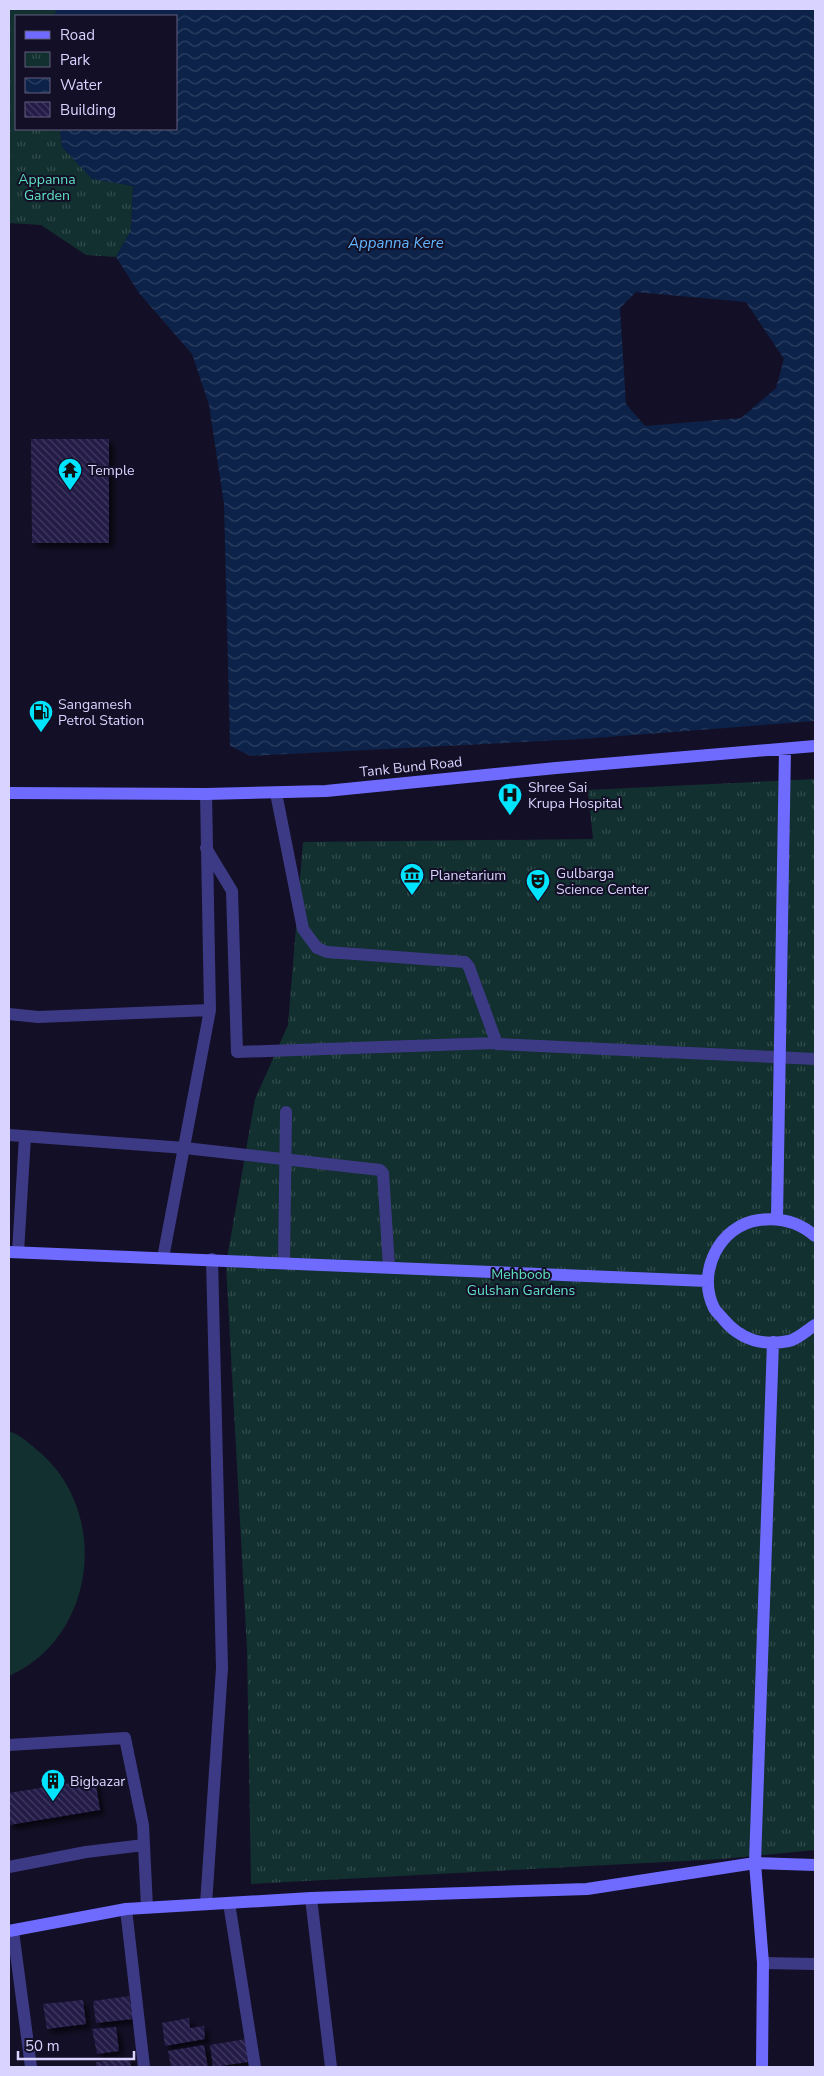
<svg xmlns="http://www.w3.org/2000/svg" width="824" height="2076" viewBox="0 0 824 2076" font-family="'Nunito Sans',sans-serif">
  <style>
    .park { fill: url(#park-tufts) }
    .garden { fill: #12302f }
    .water { fill: url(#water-waves); fill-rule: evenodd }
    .building { fill: url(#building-back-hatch); filter: url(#shadow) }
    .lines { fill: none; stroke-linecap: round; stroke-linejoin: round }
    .street { stroke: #3d3a85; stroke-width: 12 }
    .secondary { stroke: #6f6bff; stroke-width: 12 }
    .labels { text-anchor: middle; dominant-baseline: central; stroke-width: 4; stroke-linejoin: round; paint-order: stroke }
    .park-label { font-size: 14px; fill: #5fe0c0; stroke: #130f26 }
    .poi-label { font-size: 14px; fill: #d9d4ff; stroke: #130f26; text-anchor: start }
    .street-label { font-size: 14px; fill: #d9d4ff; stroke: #130f26 }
    .water-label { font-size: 15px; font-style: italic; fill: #62b6ff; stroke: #130f26 }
  </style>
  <defs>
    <pattern id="park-tufts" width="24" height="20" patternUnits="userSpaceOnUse" patternTransform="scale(1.25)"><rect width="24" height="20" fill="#12302f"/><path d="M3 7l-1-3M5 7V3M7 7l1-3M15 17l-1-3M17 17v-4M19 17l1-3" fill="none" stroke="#344d4e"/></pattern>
    <pattern id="water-waves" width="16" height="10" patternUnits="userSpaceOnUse" patternTransform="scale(1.25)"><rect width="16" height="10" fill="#0c2248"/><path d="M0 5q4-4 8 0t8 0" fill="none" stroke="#2f4163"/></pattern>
    <pattern id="building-back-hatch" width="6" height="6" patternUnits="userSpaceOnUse" patternTransform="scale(1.25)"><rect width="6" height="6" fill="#241b47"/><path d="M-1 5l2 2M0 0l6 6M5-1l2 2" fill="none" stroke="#433b63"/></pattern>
    <filter id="shadow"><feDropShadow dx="4.5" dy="4.5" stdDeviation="2.5" flood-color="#0009"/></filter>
  </defs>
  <rect width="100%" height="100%" fill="#130f26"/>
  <!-- park -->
  <path class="park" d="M9,9H57L54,16H16V129H60L62,147L92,178L133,186L131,230L116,257L86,255L41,225L9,223Z
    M815,779V1850L722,1859L251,1884L247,1650L226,1264L255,1099L288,1025L303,842L593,839L588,790Z"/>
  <!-- garden -->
  <path class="garden" d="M9,1431C20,1435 28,1442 37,1450C111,1510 97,1637 9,1676Z"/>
  <!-- water -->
  <path class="water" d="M57,9H815V721L582,739L251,756L230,746L224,504L209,405L192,354L139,293L116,257L131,230L133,186L92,179L62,147L60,129H176V16H54ZM636,292L746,302L784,359L776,388L741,418L645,426L626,404L620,308Z"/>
  <!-- building -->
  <path class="building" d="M31,439H109V543H32Z
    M95,1779L100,1810L9,1825V1793Z
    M129,1996L133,2019L96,2023L93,2001Z
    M83,2000L86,2024L47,2029L43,2004Z
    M189,2018L190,2028L204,2026L205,2039L165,2046L162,2023Z
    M116,2027L119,2051L97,2054L92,2029Z
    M246,2039L248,2062L213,2067L210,2045Z
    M204,2045L208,2067H171L168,2051Z
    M130,2058L131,2067H96V2062Z"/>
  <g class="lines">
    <!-- street -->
    <path class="street" d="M276,793L303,929L317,948L327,952L465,962L469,967L497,1044L815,1059
      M206,848L232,891L237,1052L496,1043
      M9,1014L38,1017L210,1010
      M9,1135L185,1148L380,1170L383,1173L389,1267
      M18,1252L25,1137
      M163,1258L210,1010L206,794
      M284,1263L286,1112
      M9,1745L125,1738L143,1825L147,1907
      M9,1867L86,1852L144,1845
      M311,1898L331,2067
      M229,1903L255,2067
      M206,1904L222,1668L212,1259
      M126,1909L144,2067
      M13,1931L31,2067
      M763,1963L815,1964"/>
    <!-- secondary -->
    <path class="secondary" d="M9,793L206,794L326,791L556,768L815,746
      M777,1218L785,749
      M815,1236C799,1222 781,1217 759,1220C720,1225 696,1272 714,1308C716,1312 721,1316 724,1320C741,1340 762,1346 789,1341C798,1339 807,1330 815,1325
      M9,1252L707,1281
      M9,1931L126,1909L311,1898L587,1889L755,1863L815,1865
      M762,2067L763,1963L755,1863L773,1342"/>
  </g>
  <!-- icons -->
  <defs>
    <symbol id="temple-pin" viewBox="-11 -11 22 30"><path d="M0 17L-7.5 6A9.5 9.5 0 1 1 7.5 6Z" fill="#00e5ff" stroke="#130f26"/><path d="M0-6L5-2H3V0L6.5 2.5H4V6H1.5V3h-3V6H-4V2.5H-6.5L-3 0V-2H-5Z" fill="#111"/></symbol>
    <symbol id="fuel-pin" viewBox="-11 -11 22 30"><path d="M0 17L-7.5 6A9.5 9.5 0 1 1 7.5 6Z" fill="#00e5ff" stroke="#130f26"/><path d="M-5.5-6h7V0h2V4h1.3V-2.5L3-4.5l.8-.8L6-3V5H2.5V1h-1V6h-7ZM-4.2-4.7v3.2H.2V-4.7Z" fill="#111"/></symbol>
    <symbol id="hospital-pin" viewBox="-11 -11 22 30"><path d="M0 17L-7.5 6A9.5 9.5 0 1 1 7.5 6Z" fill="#00e5ff" stroke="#130f26"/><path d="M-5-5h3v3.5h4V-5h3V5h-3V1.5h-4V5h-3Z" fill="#111"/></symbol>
    <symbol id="museum-pin" viewBox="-11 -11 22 30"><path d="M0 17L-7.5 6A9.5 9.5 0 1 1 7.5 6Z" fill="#00e5ff" stroke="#130f26"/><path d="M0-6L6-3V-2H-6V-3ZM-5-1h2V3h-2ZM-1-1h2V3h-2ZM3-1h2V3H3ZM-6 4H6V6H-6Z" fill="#111"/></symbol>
    <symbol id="theatre-pin" viewBox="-11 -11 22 30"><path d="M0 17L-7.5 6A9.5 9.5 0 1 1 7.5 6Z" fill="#00e5ff" stroke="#130f26"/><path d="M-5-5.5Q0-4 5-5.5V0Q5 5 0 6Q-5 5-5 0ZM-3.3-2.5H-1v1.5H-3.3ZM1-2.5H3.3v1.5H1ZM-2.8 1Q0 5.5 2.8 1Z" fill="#111"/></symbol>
    <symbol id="building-pin" viewBox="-11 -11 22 30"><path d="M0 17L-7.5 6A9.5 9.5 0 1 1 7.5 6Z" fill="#00e5ff" stroke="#130f26"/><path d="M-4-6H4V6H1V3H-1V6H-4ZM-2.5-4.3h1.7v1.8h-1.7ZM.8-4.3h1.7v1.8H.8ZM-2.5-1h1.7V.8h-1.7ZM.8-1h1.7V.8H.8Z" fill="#111"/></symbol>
  </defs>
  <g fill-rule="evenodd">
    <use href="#temple-pin" x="56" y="456" width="28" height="38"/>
    <use href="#fuel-pin" x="27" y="698" width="28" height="38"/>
    <use href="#hospital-pin" x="496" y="781" width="28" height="38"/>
    <use href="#museum-pin" x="398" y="861" width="28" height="38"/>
    <use href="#theatre-pin" x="524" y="867" width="28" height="38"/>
    <use href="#building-pin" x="39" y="1767" width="28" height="38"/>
  </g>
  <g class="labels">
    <!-- park labels -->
    <g class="park-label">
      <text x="47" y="179">Appanna<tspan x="47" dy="16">Garden</tspan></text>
      <text x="521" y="1274">Mehboob<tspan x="521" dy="16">Gulshan Gardens</tspan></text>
    </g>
    <!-- poi labels -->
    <g class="poi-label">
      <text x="88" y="470">Temple</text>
      <text x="58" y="704">Sangamesh<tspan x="58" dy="16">Petrol Station</tspan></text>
      <text x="528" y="787">Shree Sai<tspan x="528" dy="16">Krupa Hospital</tspan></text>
      <text x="556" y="873">Gulbarga<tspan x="556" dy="16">Science Center</tspan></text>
      <text x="430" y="875">Planetarium</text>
      <text x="70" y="1781">Bigbazar</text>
    </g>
    <!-- street labels -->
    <g class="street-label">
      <text transform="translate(411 767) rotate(-6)">Tank Bund Road</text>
    </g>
    <!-- water labels -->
    <g class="water-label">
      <text x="396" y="243">Appanna Kere</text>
    </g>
  </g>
  <!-- border -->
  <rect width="824" height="2076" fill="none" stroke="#d9d4ff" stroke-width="20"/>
  <!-- legend -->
  <rect x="15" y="15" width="162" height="115" fill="#130f26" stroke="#625e7d"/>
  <rect x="25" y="31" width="25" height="8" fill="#6f6bff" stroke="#625e7d"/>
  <text x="60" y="40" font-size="15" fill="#d9d4ff">Road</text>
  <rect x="25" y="52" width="25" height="15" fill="url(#park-tufts)" stroke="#625e7d"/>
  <text x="60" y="65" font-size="15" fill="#d9d4ff">Park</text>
  <rect x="25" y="78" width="25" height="15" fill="url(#water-waves)" stroke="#625e7d"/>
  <text x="60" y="90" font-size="15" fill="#d9d4ff">Water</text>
  <rect x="25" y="102" width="25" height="15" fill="url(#building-back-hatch)" stroke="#625e7d"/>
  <text x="60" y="115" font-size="15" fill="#d9d4ff">Building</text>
  <!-- scale -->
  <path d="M18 2051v8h116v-8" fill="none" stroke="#d9d4ff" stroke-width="2.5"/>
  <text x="25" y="2051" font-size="15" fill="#d9d4ff" stroke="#130f26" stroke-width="4" paint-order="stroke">50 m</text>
</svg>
